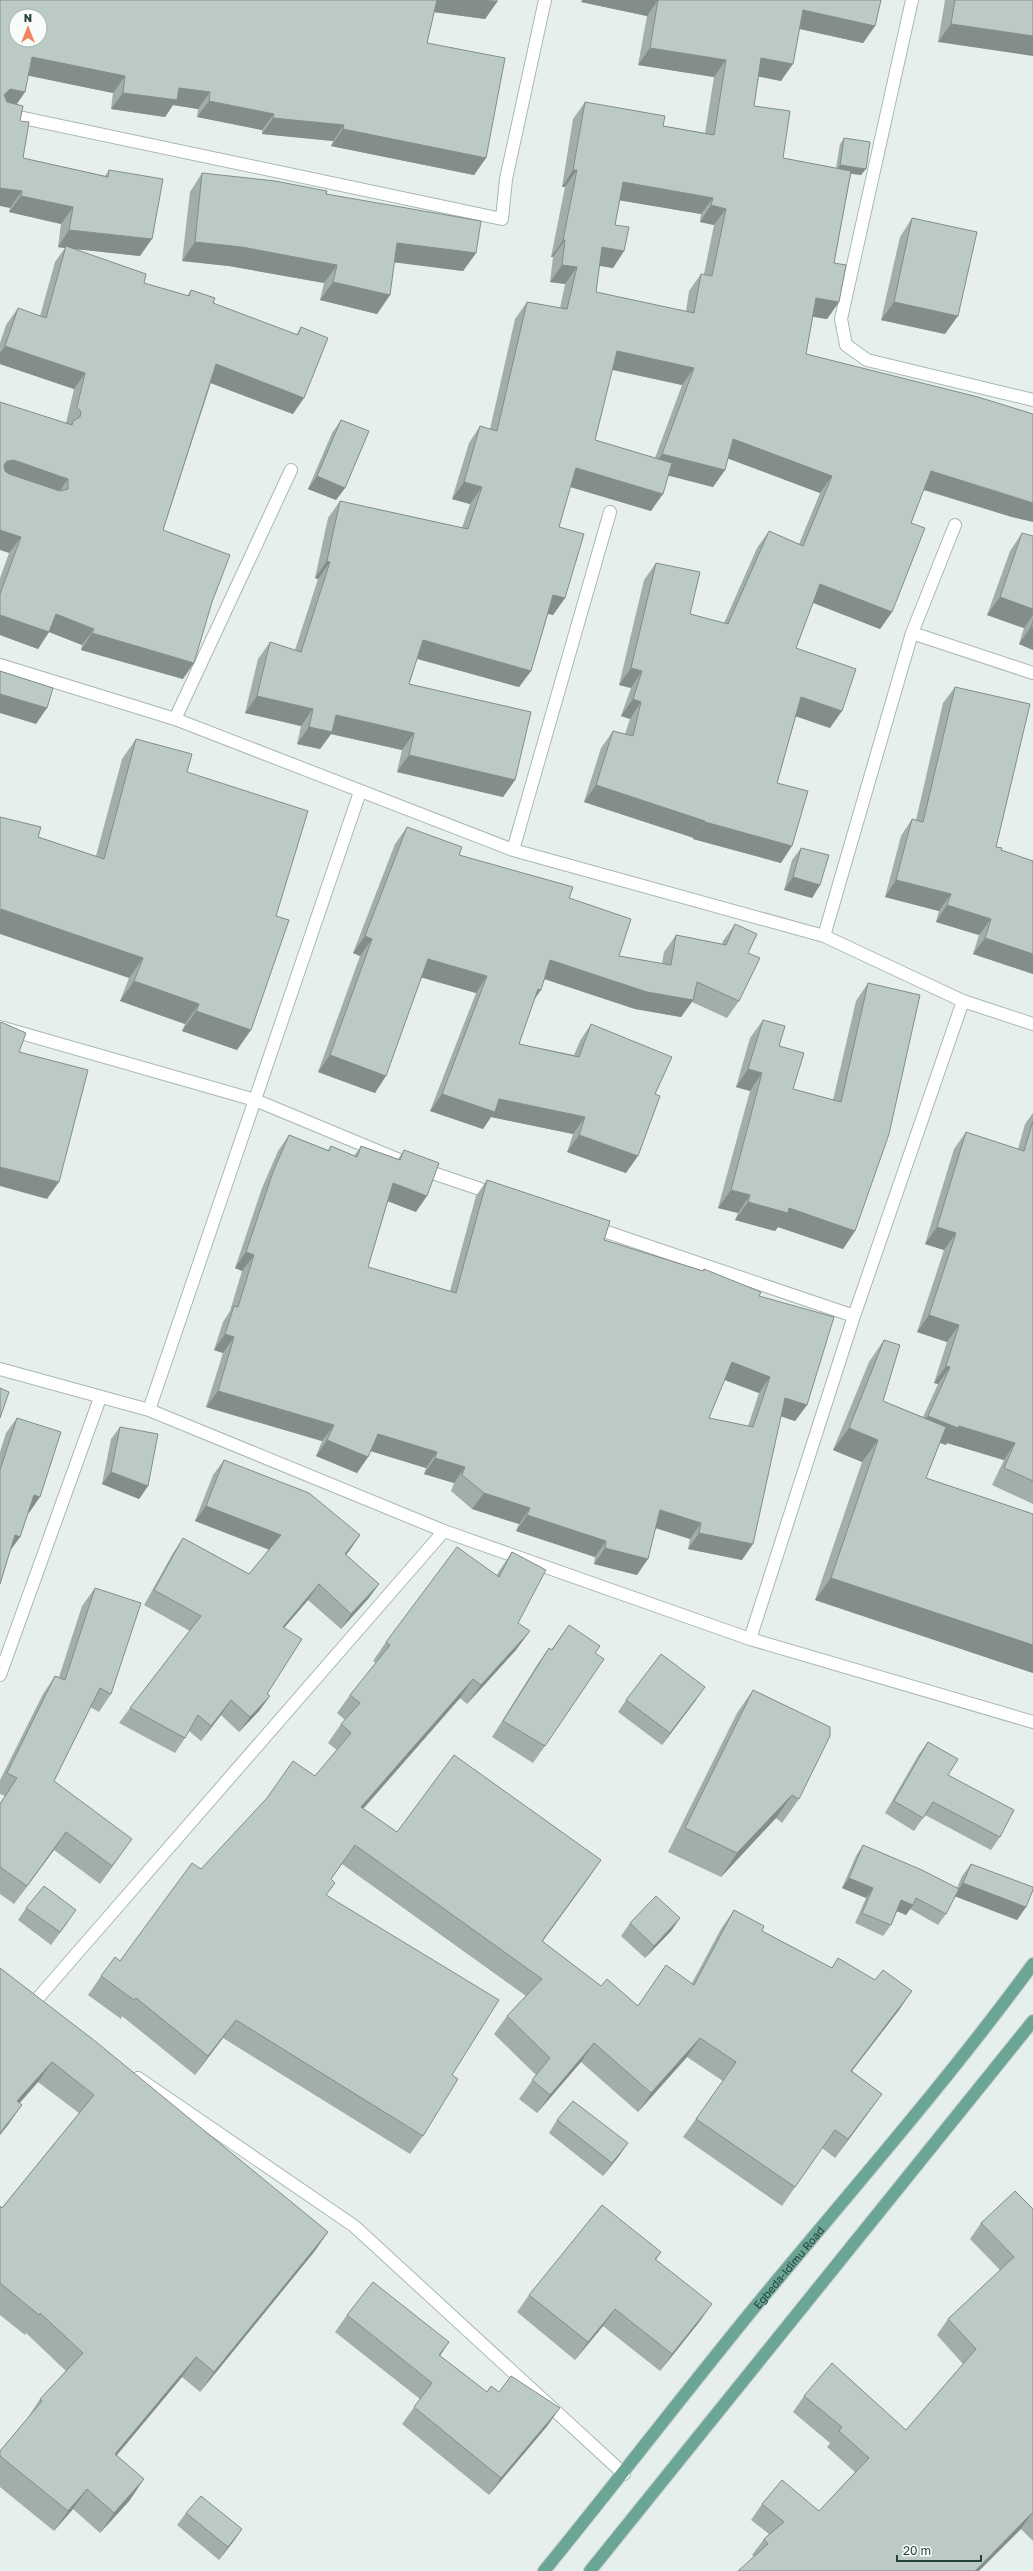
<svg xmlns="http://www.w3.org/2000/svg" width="1033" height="2571" viewBox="0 0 1033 2571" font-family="'Golos Text',sans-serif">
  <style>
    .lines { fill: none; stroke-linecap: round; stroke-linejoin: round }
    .minor-casing { stroke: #a8b8b2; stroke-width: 14 }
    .primary-casing { stroke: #c2cac8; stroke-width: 14 }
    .minor { stroke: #fff; stroke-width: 12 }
    .primary { stroke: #6aa596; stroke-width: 12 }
    .wall { fill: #a1aea9; fill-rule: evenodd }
    .shaded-wall { fill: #838d89 }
    .building { fill: #bbcac4; stroke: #838d89; fill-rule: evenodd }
    .labels { text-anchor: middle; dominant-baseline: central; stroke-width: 3.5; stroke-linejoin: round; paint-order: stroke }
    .street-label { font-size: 11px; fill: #24423a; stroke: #f7fbf9 }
  </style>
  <rect width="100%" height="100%" fill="#e6efeb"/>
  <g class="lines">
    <defs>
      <path id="minor" d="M912,0L841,319L846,345L867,360L1033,400
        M0,113L502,219L506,179L545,0
        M912,633L1033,673
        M0,665L175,719L513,850L824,936L963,1001L1033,1024
        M175,719L291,470
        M513,850L610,512
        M824,936L912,633L955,525
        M0,1027L255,1100L421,1169L495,1194
        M592,1227L854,1316
        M0,1369L149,1410L444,1531L750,1639L1033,1722
        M149,1410L360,792
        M750,1639L854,1316L963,1001
        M0,1675L100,1398
        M32,2005L444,1531
        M138,2078L354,2226L624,2474"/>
      <g id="primary">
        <path id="s1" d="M544,2571C615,2484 683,2395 754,2308C848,2194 946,2083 1033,1964"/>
        <path d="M590,2571L1033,2021"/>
      </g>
    </defs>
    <!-- minor casing -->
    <use href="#minor" class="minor-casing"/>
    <!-- primary casing -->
    <use href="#primary" class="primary-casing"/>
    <!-- minor -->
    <use href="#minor" class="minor"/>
    <!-- primary -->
    <use href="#primary" class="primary"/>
  </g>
  <!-- wall -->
  <path class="wall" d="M0,0L497,2L485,19L434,12L427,43L486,158L474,175L331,146L333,141L262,134V130L197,117L198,109L173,105L165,117L111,109L113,93L28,75L25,92L16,105L20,121L23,158L105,176L109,170L140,256L75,249L144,283L187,296L191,290L213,303L296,335L301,327L293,414L211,383L163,530L183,679L81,650L82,645L49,632L38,649L0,635V578L9,553L66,423L74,389L0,364V343L6,325L18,308L40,316L55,262L65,248L58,247L61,224L9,212L10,208Z
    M582,0H881L875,26L863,43L800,29L781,81L759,76L754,106L783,158L836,168L840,144L844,138L861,175L851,174L834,263L839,302L827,319L813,317L806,354L1012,517L923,490L911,523L892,612L880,629L813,602L796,648L830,728L796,716L777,783L781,863L693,839L694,838L584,802L601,748L613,731L625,734L630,719L621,716L631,688L619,685L644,580L656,563L690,614L724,623L757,548L769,531L799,544L820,493L728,458L725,470L713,487L669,475L651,511L570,487L559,527L565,598L553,615L548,614L531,671L519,687L417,659L409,684L515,780L503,797L397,772L402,750L331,734L320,749L297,744L301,726L245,713L258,659L270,642L295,650L318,579L315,578L328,518L340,501L462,528L470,504L452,499L469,443L480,426L490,429L515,319L527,302L560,308L565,284L550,282L553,257H551L565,187H562L573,119L585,102L663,126L705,133L714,77L638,65L647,16L581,2ZM620,200L701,214L700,222L714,225L704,274H701L689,291L686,312L596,292L599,266L613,268L624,251L615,225ZM612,370L682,385L655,458L595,440Z
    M945,0H1033L938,42Z
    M202,173L326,194L476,253L463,271L394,262L390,295L377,314L320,300L324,283L229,266L182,261L190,192Z
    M912,218L945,334L881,320L900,237Z
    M341,420L345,488L336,500L308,489L332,433Z
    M1022,533L1033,536V650L1019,644L1024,628L987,615L1010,551Z
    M955,687L996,847L1001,850L1033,861V974L973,954L979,935L936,922L939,911L885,897L901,836L912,819L916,820L943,703Z
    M136,739L187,772L276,916L237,1050L182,1031L185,1024L120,1001L129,978L38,837L96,856L122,759Z
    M407,827L459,855L569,898L619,956L662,964L664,952L676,935L722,944L723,941L735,924L748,953L739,1001L727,1018L692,1002L681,1017L635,1009L545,979L533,1001L519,1044L574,1055L580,1041L591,1024L655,1094L626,1173L567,1152L573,1134L491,1117L483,1129L430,1111L476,993L422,977L375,1093L318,1072L360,956L353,953L395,844Z
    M801,848L820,885L812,898L784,890L792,860Z
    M868,983L855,1231L843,1249L778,1227L775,1231L735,1220L738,1213L718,1208L750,1091L736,1087L750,1038L763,1020L793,1089L833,1100L856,1001Z
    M1033,1113V1504L992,1485L1004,1460L947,1443L946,1445L940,1443L926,1478L1033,1514V1673L815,1600L862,1462L833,1450L869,1362L884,1340L883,1401L923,1417L938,1384L934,1383L947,1342L917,1332L944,1250L925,1244L954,1149L966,1132L1018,1149L1025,1124Z
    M289,1135L328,1150L331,1146L354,1156L361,1146L398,1159L404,1150L416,1212L388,1201L368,1267L450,1291L476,1196L487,1180L604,1240L703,1271L704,1269L759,1296L807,1405L795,1421L781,1416L742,1560L688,1549L690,1539L656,1528L637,1575L594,1564L595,1557L516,1531L519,1524L472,1509L451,1491L454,1483L424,1474L426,1468L371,1451L368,1457L357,1473L316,1456L322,1441L206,1407L223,1353L214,1350L223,1322L230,1311L242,1271L235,1268L262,1188L278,1151ZM724,1380L759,1393L748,1426L709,1418Z
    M17,1418L29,1513H28L20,1537L10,1551L0,1584V1452L6,1433Z
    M120,1427L148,1486L139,1499L102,1484L111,1439Z
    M224,1460L360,1535L346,1555L379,1584L368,1599L341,1629L308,1600L284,1628L267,1694L270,1696L259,1711L239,1732L221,1715L201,1741L189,1731L185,1738L175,1753L119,1723L130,1708L190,1631L144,1605L173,1553L183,1538L249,1574L269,1550L195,1521L213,1475Z
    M512,1552L518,1623L516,1650L467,1704L460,1698L363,1809L397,1832L601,1860L542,1941L601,1986L638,2006L692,1983L721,1929L734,1910L762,1931L832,1968L838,1958L899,2010L852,2071L882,2094L835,2158L822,2148L782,2206L683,2137L723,2081L687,2057L638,2112L581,2062L537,2113L519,2099L536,2075L494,2034L507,2016L526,1996L342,1864L331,1879L326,1895L452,2075L423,2136L410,2154L223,2038L195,2075L122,2016L121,2019L88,1995L101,1976L120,1961L201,1869L315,1776L337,1750L328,1743L341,1724L345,1720L337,1713L350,1695L376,1663L373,1661L386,1642L496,1576L499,1571Z
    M95,1588L111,1694L99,1712L90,1707L54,1781L119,1857L100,1884L54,1850L14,1904L0,1894V1803L5,1796L0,1794V1780L43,1694L55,1676L59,1677L82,1606Z
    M569,1625L595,1653L545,1746L533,1763L492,1737L537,1665L549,1648L551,1650Z
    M753,1690L799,1799L782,1823L776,1818L721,1877L668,1852L737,1713Z
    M626,1700H696L662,1745L618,1712Z
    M928,1742L948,1775L1000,1837L991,1850L925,1815L914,1831L885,1813L919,1754Z
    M863,1845L957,1888L962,1876L971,1864L1026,1907L1017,1920L955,1896L946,1914L938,1925L910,1909L906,1915L897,1911L891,1925L883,1936L855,1923L866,1898L842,1888L856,1856Z
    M26,1908L68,1922L51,1945L18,1920Z
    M680,1918L671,1931L645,1958L621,1936L630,1923Z
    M0,1968L328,2232L314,2252L200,2392L182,2377L117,2455L130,2500L100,2533L73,2509L54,2531L0,2487V2451L27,2419L40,2399L66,2371L26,2333L25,2335L0,2315V2206L2,2208L79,2113L38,2082L20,2103L8,2125Z
    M557,2120L619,2156L603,2176L549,2133Z
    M1033,2209V2541L1021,2529L754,2557L752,2555L764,2539L769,2534L751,2520L762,2504L819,2511L855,2472L827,2447L830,2443L793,2412L804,2396L906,2430L963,2364L937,2335L948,2319L1000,2270L970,2239L981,2223Z
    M661,2252L656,2260L700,2321L660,2371L603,2326L575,2360L517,2312L529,2295Z
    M347,2315L440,2356L487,2392H499L548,2425L489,2495L402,2424L420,2399L335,2332Z
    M186,2513L242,2529L233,2542L219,2560L177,2525Z"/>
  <!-- shaded-wall -->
  <path class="shaded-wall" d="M434,0H483L497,2L485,19L426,11Z
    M583,0H658L647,16L581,2Z
    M803,10L875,26L863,43L791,27Z
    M951,24L1033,36V56L938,42Z
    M650,48L726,60L714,77L638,65Z
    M32,57L125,76L113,93L20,74Z
    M761,58L793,64L781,81L750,75Z
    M179,88L210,92L198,109L173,105L165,117L111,109L123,93Z
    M10,89L25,92L14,108L0,106L4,95Z
    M209,101L274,114L262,130L197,117Z
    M273,118L344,125L333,141L262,134Z
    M343,129L486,158L474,175L331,146Z
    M840,165L866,169L861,175L836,171Z
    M573,170H577L565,187H562Z
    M623,182L713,198L701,214L611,199Z
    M0,188L22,191L10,208L0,206Z
    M21,196L73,207L61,224L9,212Z
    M711,205L726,209L714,225L700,222Z
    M69,230L152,239L140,256L66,248V246L65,248L58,247Z
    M563,240H565L553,257H551Z
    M195,242L242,247L337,265L324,283L229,266L182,261Z
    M397,243L476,253L463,271L384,261Z
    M602,247L624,251L613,268L590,264Z
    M562,265L577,267L565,284L550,282Z
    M333,282L390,295L377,314L320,300Z
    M816,298L839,302L827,319L804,315Z
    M894,302L958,316L945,334L881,320Z
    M5,346L85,373L74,389L0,364V353Z
    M617,351L694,368L682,385L605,368Z
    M216,364L304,398L293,414L205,381Z
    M733,439L832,476L820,493L721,456Z
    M662,454L725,470L713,487L650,471Z
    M14,460L68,479L57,495L0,471L7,461Z
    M576,468L663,494L651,511L564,485Z
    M931,471L1033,503V522L1012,517L919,488Z
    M317,476L345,488L336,500L308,489Z
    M464,482L482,487L470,504L452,499Z
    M0,530L21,537L9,553L0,550Z
    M327,561L330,562L318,579L315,578Z
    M820,584L892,612L880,629L808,601Z
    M553,595L565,598L553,615L541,612Z
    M1000,597L1033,609V615L1024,628L987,615Z
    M56,614L94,629L82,645L44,630Z
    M0,615L49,632L38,649L0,635Z
    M1031,627H1033V650L1019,644Z
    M92,633L194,663L183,679L81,650Z
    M423,640L531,671L519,687L411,657Z
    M631,668L642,671L631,688L619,685Z
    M0,694L47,708L36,724L0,713Z
    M257,696L313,709L301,726L245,713Z
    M801,697L842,711L830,728L789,714Z
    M633,699L641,702L630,719L621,716Z
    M336,715L414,733L402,750L331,734L320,749L297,744L309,727Z
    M409,755L515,780L503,797L397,772Z
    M596,785L705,821L694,838L584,802Z
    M705,822L792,846L781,863L693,839Z
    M793,877L820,885L812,898L784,890Z
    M896,880L951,894L939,911L885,897Z
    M947,905L991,919L979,935L936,922Z
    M1,909L143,958L129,978L0,934V911Z
    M365,936L372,939L360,956L353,953Z
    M985,938L1033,954V974L973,954Z
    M428,959L487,976L476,993L416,976Z
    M550,960L693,1000L681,1017L635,1009L538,977Z
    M134,981L199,1004L185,1024L120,1001Z
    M538,989L541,990L529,1007Z
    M196,1011L251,1030L237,1050L182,1031Z
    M330,1055L386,1076L375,1093L318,1072Z
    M748,1069L762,1073L750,1091L736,1087Z
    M442,1094L499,1099L585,1117L573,1134L491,1117L483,1129L430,1111Z
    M579,1135L638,1156L626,1173L567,1152Z
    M0,1167L59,1182L47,1199L0,1186Z
    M393,1183L427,1196L416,1212L382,1199Z
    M731,1190L750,1195L738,1213L718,1208Z
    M748,1202L789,1208L855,1231L843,1249L778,1227L775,1231L735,1220Z
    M937,1227L956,1233L944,1250L925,1244Z
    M246,1252L254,1255L242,1271L235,1268Z
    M929,1315L959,1325L947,1342L917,1332Z
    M225,1334L234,1337L223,1353L214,1350Z
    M732,1362L770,1377L759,1393L720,1378Z
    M946,1366L950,1367L938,1384L934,1383Z
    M218,1391L334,1425L322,1441L206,1407Z
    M785,1398L807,1405L795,1421L774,1414Z
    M928,1416L959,1426L1015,1443L1004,1460L947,1443L946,1445L916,1433Z
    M849,1428L878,1440L862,1462L833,1450Z
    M378,1434L437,1452L426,1468L367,1450Z
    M327,1440L368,1457L357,1473L316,1456Z
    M435,1458L465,1467L454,1483L424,1474Z
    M111,1472L148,1486L139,1499L102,1484Z
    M484,1493L530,1508L519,1524L472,1509Z
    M34,1495L40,1497L29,1513L23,1511Z
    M206,1506L281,1535L271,1550L195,1521Z
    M660,1510L701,1523L690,1539L649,1526Z
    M527,1515L606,1541L595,1557L516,1531Z
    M699,1533L753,1544L742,1560L688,1549Z
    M15,1535L20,1537L9,1552Z
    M360,1535L350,1550L334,1569L345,1554Z
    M605,1548L648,1559L637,1575L594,1564Z
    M831,1578L1033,1645V1673L815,1600Z
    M319,1584L308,1600L272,1642L283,1627Z
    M379,1584L368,1599L341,1629L351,1614Z
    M530,1631L516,1650L467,1704L481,1685Z
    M473,1679L460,1698L348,1826L361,1807Z
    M705,1687L696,1700L662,1745L670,1733Z
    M270,1696L259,1711L239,1732L250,1717Z
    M231,1700L221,1715L201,1741L211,1726Z
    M792,1795L776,1818L721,1877L737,1853Z
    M66,1832L54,1850L14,1904Z
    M132,1839L119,1857L100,1884L112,1866Z
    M601,1860L588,1879L529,1960L542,1941Z
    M849,1878L873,1888L866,1898L842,1888Z
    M963,1883L1026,1907L1017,1920L954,1896Z
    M901,1900L913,1905L906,1915L894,1910Z
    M680,1918L671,1931L645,1958L654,1946Z
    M912,1991L899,2010L838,2089L851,2071Z
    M236,2020L223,2038L195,2075L208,2056Z
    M700,2038L687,2057L638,2112L651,2093Z
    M594,2043L581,2062L537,2113L550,2095Z
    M52,2062L38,2082L3,2121L17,2101Z
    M882,2094L869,2112L835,2158L848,2139Z
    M22,2105L8,2125L0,2135V2133Z
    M628,2143L619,2156L603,2176L612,2163Z
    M328,2232L314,2252L200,2392L214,2372Z
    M712,2304L700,2321L660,2371L672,2354Z
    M615,2309L603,2326L575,2360L588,2342Z
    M449,2342L438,2359L439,2355Z
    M196,2357L182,2377L101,2474L115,2454Z
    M560,2408L548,2425L489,2495L501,2478Z
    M144,2479L130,2500L100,2533L114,2513Z
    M87,2489L73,2509L54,2531L68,2511Z
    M1032,2513L1021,2529L979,2571H975Z
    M242,2529L233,2542L219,2560L228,2547Z"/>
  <!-- building -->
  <path class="building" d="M0,0H437L427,43L505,58L486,158L343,129L344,125L273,118L274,114L209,101L210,92L179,88L177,100L123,93L125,76L32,57L25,92L10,89L4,95L7,102L23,106L20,121L29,122L23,158L108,177L109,170L163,179L152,239L69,230L73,207L21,196L22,191L0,188ZM16,16H40V40H16Z
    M483,0H497V2Z
    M658,0H881L875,26L803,10L793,64L761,58L754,106L790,111L783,158L851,171L834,263L846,265L839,302L816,298L806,354L978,397L1033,414V503L1024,500L931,471L911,523L925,528L892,612L820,584L796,648L856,669L842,711L801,697L777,783L808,791L792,846L705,822V821L596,785L613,731L633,736L641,702L633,699L642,671L631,668L656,563L700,572L690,614L728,624L769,531L803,546L832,476L733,439L725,470L662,454L694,368L617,351L595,440L672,463L663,494L576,468L559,527L584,534L565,598L553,595L531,671L423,640L409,684L531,712L515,780L409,755L414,733L336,715L332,732L309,727L313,709L257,696L270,642L301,652L330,562L327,561L340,501L468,529L482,487L464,482L480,426L497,431L527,302L567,309L577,267L562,265L565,240H563L577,170H573L585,102L665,116L663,126L714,135L726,60L650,48ZM623,182L713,198L711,205L726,209L712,276L701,274L694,313L596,292L602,247L624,251L629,227L615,225Z
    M955,0H1033V36L951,24Z
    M844,138L870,142L866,169L840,165Z
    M202,173L275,181L327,191L326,194L481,221L476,253L397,243L390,295L333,282L337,265L242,247L195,242Z
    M912,218L977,232L958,316L894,302Z
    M66,246L146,274L144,283L189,296L191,290L215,298L213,303L298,335L301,327L328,338L304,398L216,364L163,530L230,555L212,602L194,663L92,633L94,629L56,614L49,632L0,615V594L21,537L0,530V402L72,425L73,421L80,417L81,412L77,407L85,373L5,346L18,308L46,318ZM14,460L68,479V489L60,491L9,474L5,471L4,465L7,461Z
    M341,420L369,431L345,488L317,476Z
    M1022,533L1033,536V609L1000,597Z
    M1033,621V627H1031Z
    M0,671L53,688L47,708L0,694Z
    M955,687L1030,704L996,847L1002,848L1001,850L1033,861V954L985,938L991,919L947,905L951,894L896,880L912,819L923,822Z
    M136,739L192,754L187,772L308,811L276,916L289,920L251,1030L196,1011L199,1004L134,981L143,958L1,909L0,913V817L41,827L38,837L104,859Z
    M407,827L462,847L459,855L573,887L569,898L631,919L619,956L671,965L676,935L726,945L735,924L757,934L748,953L760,958L739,1001L697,982L693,1000L647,992L550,960L541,990L538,989L519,1044L579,1057L591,1024L672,1057L655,1094L660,1096L638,1156L579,1135L585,1117L499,1099L495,1112L442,1094L487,976L428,959L386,1076L330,1055L372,939L365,936Z
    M801,848L829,855L820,885L793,877Z
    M868,983L920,995L889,1134L855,1231L789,1208L788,1213L748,1202L750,1195L731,1190L762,1073L748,1069L763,1020L785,1026L779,1046L804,1053L793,1089L841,1102Z
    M1,1022L26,1033L19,1052L88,1070L59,1182L0,1167V1024Z
    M1033,1121V1481L1004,1468L1015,1443L959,1426L958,1428L928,1416L950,1367L946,1366L959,1325L929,1315L956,1233L937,1227L966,1132L1024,1151Z
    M289,1135L329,1151L331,1146L357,1157L361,1146L400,1160L404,1150L439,1163L427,1196L393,1183L368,1267L456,1293L487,1180L610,1221L604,1240L703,1271L704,1269L761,1292L759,1296L834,1317L807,1405L785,1398L753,1544L699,1533L701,1523L660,1510L648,1559L605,1548L606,1541L527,1515L530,1508L484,1493L462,1475L465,1467L435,1458L437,1452L378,1434L368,1457L327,1440L334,1425L218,1391L234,1337L225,1334L234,1306L238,1307L254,1255L246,1252L273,1172ZM732,1362L770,1377L753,1427L709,1418Z
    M884,1340L900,1345L883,1401L946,1427L926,1478L1033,1514V1645L831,1578L878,1440L849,1428Z
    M0,1388L9,1392L0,1418Z
    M17,1418L61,1432L40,1497L34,1495L20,1537L15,1535L0,1584V1470Z
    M120,1427L158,1434L148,1486L111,1472Z
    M224,1460L309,1493L360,1535L345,1554L379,1584L351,1614L319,1584L283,1627L302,1639L267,1694L270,1696L250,1717L231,1700L211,1726L198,1715L185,1738L130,1708L201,1616L154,1590L183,1538L249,1574L281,1535L206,1506Z
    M457,1547L499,1577L512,1552L546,1570L518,1623L530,1631L481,1685L473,1679L361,1807L397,1832L454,1755L601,1860L542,1941L601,1986L607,1979L638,2006L666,1965L694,1985L734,1910L764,1926L762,1931L832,1968L838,1958L875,1980L883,1970L912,1991L851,2071L882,2094L848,2139L835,2130L795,2187L696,2119L736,2062L700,2038L651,2093L594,2043L550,2095L532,2080L550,2058L507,2016L542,1979L355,1845L331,1879L335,1883L326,1895L499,2000L452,2075L458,2079L423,2136L236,2020L208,2056L136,1998L134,2000L101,1976L115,1957L120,1961L192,1863L201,1869L267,1798L293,1761L315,1776L351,1733L341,1724L360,1703L350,1695L390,1645L386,1642Z
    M95,1588L141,1603L111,1694L100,1688L54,1781L132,1839L112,1866L66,1832L27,1886L0,1867V1804L17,1778L7,1773L55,1676L65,1680Z
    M569,1625L600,1646L595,1653L604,1659L545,1746L503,1721L549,1648L552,1650Z
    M661,1654L705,1687L670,1733L626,1700Z
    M753,1690L830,1727V1736L799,1799L792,1795L737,1853L685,1828Z
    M928,1742L958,1759L948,1775L1014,1810L1000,1837L933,1802L923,1818L894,1801Z
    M863,1845L922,1870L959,1889L946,1914L916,1898L913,1905L901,1900L891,1925L862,1913L873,1888L849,1878Z
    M971,1864L1033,1887V1890L1026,1907L963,1883Z
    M44,1886L76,1910L60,1932L26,1908Z
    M656,1896L680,1918L654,1946L630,1923Z
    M0,1968L95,2041L328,2232L214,2372L196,2357L115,2454L144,2479L114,2513L87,2489L68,2511L0,2456V2451L42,2401L40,2399L83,2353L40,2313L39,2315L0,2283V2206L2,2208L94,2095L52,2062L17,2101L22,2105L0,2133Z
    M573,2101L628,2143L612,2163L557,2120Z
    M1015,2191L1033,2209V2514L1032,2513L975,2571H738L768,2544L764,2539L784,2522L762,2504L782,2480L819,2511L869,2458L839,2431L842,2427L804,2396L832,2363L906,2430L976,2349L948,2319L1014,2257L981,2223Z
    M602,2205L661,2252L655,2259L712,2304L672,2354L615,2309L588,2342L529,2295Z
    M373,2282L449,2342L439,2355L487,2392L491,2386L499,2392L511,2376L560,2408L501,2478L414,2407L432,2383L347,2315Z
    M201,2496L242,2529L228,2547L186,2513Z"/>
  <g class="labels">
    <!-- street labels -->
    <g class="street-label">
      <text stroke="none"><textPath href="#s1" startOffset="390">Egbeda-Idimu Road</textPath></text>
    </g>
  </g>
  <!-- north arrow -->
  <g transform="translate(28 28)"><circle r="19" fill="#f7fbf9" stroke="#a3b1ad"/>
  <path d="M0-3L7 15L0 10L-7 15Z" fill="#f4845f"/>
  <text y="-6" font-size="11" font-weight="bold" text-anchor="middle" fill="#24423a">N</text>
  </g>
  <!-- scale -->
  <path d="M897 2555v6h84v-6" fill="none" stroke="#24423a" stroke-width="2"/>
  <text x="903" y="2555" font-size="12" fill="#24423a" stroke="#f7fbf9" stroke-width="3" paint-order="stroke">20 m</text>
</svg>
